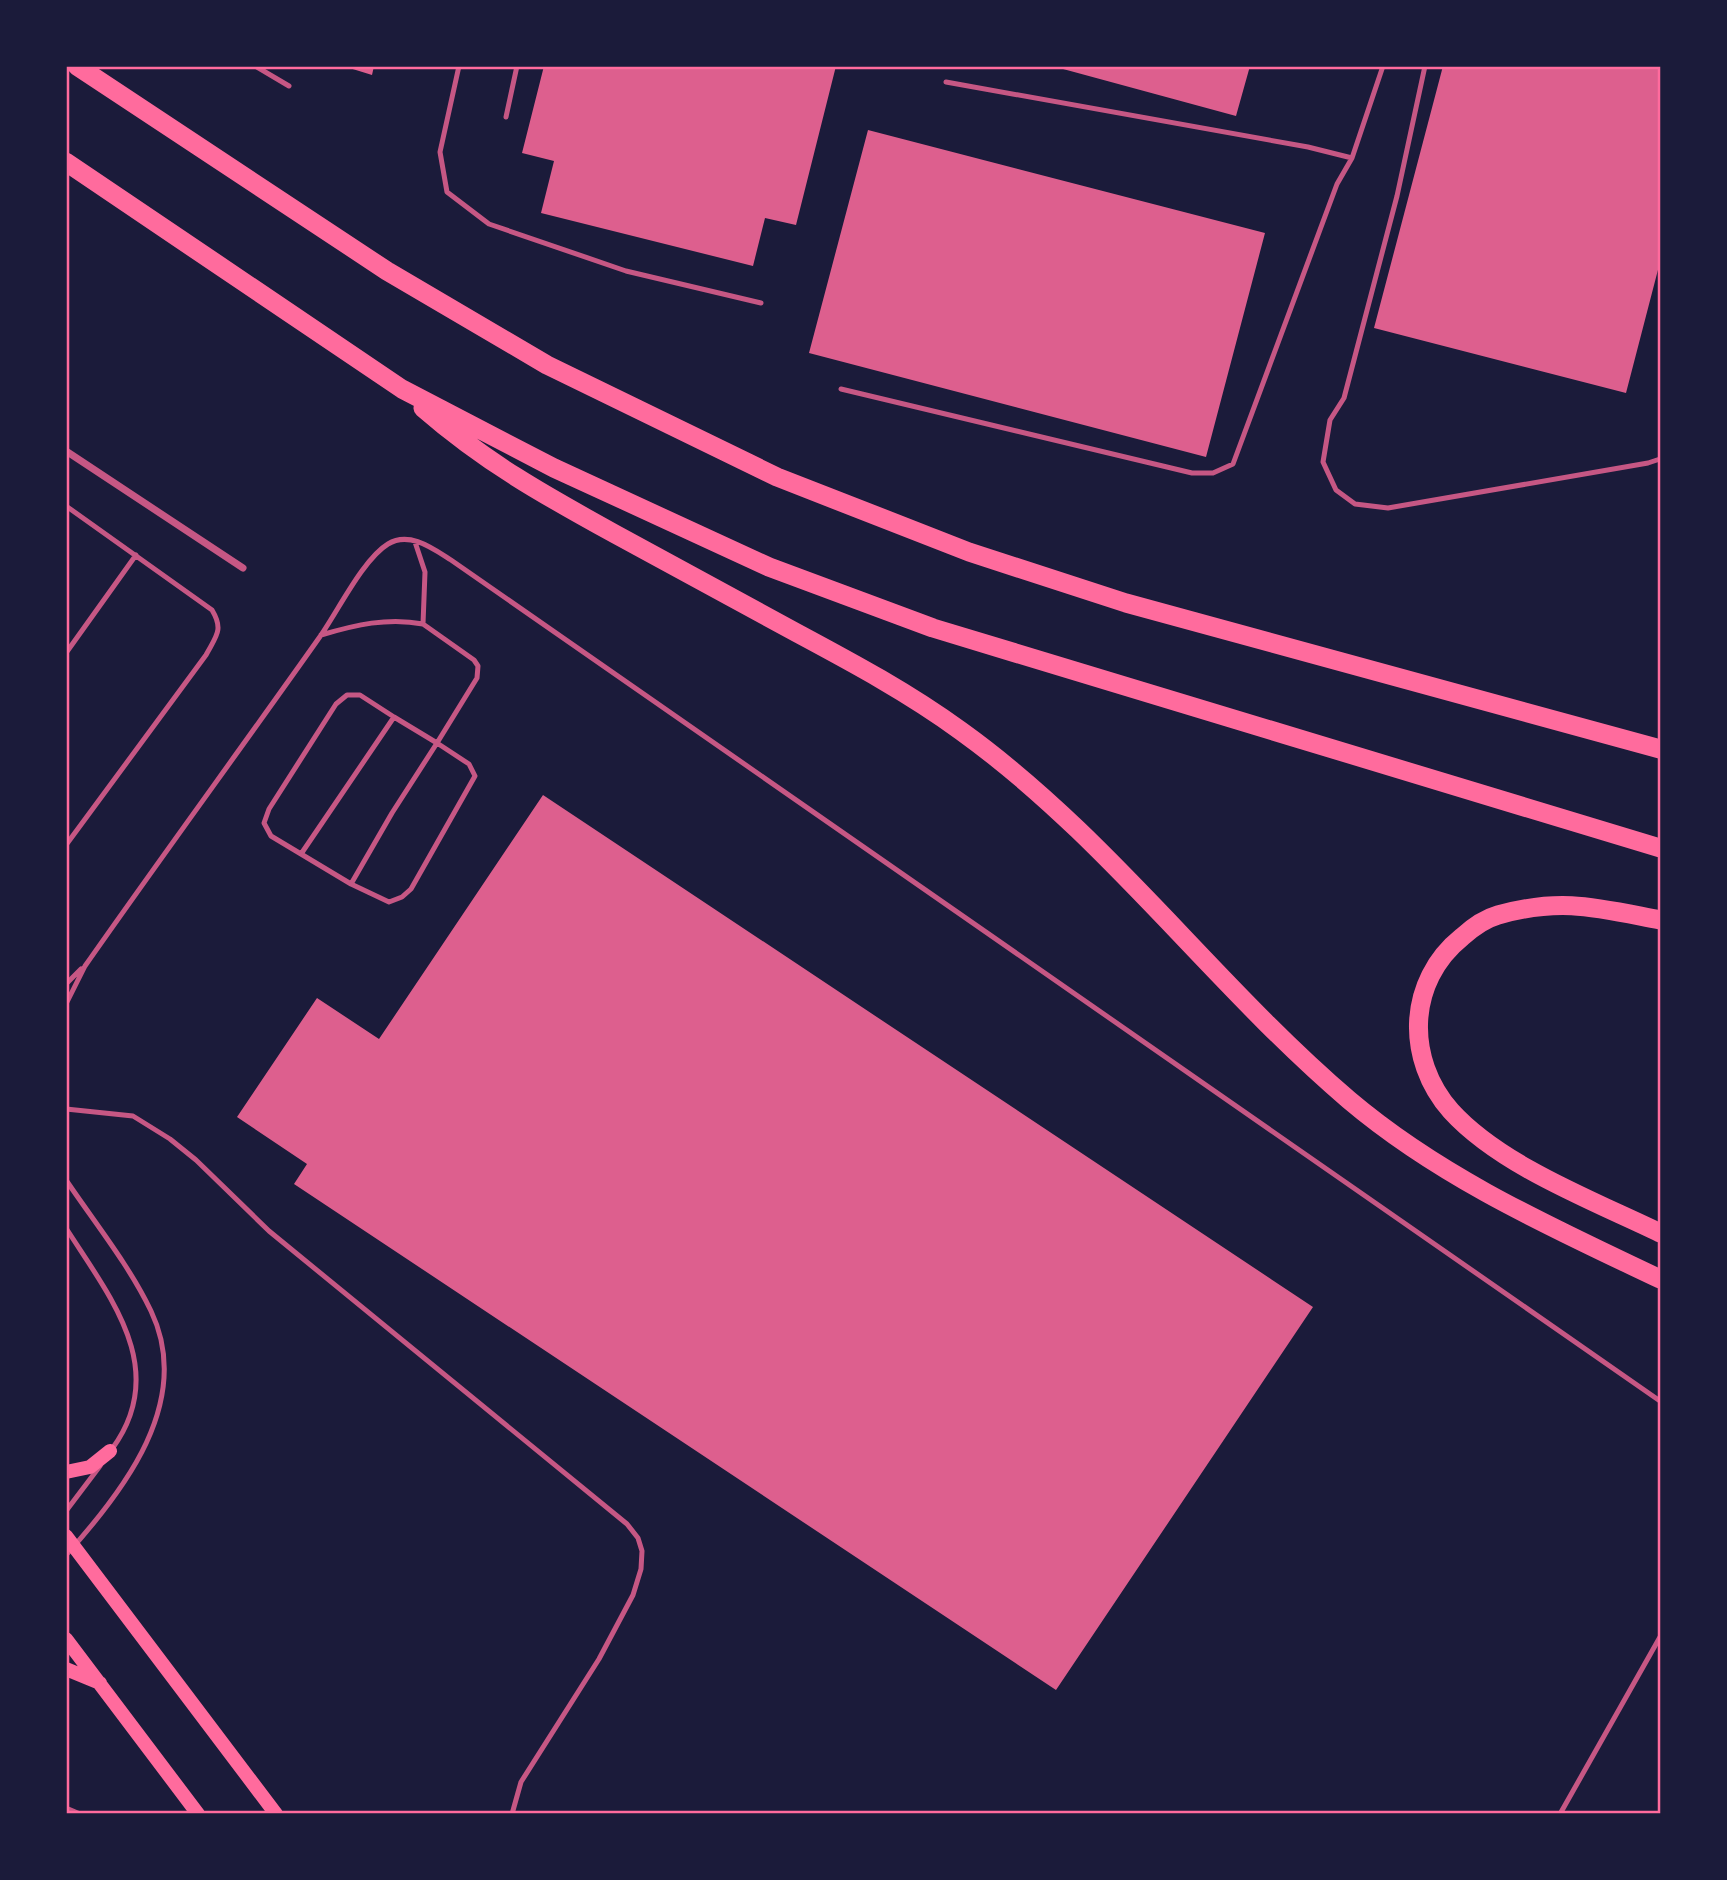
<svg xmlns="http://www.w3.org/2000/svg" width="1727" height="1880" viewBox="0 0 1727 1880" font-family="Lora,serif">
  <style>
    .building { fill: #dd5f8e }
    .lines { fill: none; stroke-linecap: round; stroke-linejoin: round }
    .service { stroke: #c65784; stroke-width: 5 }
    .minor { stroke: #c65784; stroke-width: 7 }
    .secondary { stroke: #ff6b9d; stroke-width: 14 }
    .motorway { stroke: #ff6b9d; stroke-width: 19 }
    .neatline { fill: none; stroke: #ff6b9d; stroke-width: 2.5 }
  </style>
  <rect width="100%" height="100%" fill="#1b1b3a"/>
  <!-- building -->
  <path class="building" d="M343,66H374L372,75Z
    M544,66H836L796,225L765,218L753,266L541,213L554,161L522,153Z
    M1052,66H1250L1236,116Z
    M1443,66H1660V262L1626,393L1374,328Z
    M868,130L1265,233L1206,457L809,353Z
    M543,795L1313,1307L1056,1690L294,1184L307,1164L237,1117L317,998L379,1039Z"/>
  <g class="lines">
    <!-- service -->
    <path class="service" d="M255,66L289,86
      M459,66L440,152L447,192L489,224L626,271L761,303
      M1425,66L1397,196L1344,398L1330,420L1323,462L1336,490L1355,504L1388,508L1648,463L1660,459
      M946,82L1308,147L1352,158L1383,66
      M506,117L517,66
      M841,389L1192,473H1213L1233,464L1337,184L1352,158
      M66,506L212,610C224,630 216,636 206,655L66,845
      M321,635C355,625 388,617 423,624L425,572L415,542
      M66,653L136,555
      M394,717L360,695H347L336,704L269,809L264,823L271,836L351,884L389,902L402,897L411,889L475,776L469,764L437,743L477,678L478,666L474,660L423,624
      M301,854L394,717L437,743L392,813L351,884
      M66,984L81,969
      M66,1004L85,966C162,856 242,747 319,638C337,613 363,559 388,544C409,531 432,548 451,560L1660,1401
      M66,1109L133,1116L170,1139L196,1160L269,1231L627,1524L638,1538L642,1551L641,1569L633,1595L599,1659L521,1782L512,1814
      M66,1180C95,1223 129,1265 151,1311C194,1401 124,1491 66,1555
      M66,1228C109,1296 171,1369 112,1449
      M66,1511L100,1466
      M66,1808L80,1814
      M1560,1814L1660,1637"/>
    <!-- minor -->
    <path class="minor" d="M66,451L243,568"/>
    <!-- secondary -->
    <path class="secondary" d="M66,1472L90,1467L110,1451
      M66,1536L276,1814
      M66,1639L198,1814
      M66,1669L100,1683"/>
    <!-- motorway -->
    <path class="motorway" d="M77,66L387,271L547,365L777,477L969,552L1126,603L1660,749
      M66,162L402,389L554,468L769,567L933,628L1660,848
      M423,408C485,462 544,495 615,534C675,567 736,600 797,633C853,663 909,693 961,731C1107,836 1213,984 1349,1100C1441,1178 1553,1228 1660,1279
      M1660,920C1598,908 1562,897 1498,915C1484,919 1473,927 1462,937C1407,981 1405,1059 1451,1111C1501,1166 1594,1201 1660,1233"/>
  </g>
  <!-- border -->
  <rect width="1727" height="1880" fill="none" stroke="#1b1b3a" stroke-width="136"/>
  <rect x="68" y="68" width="1591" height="1744" class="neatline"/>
</svg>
